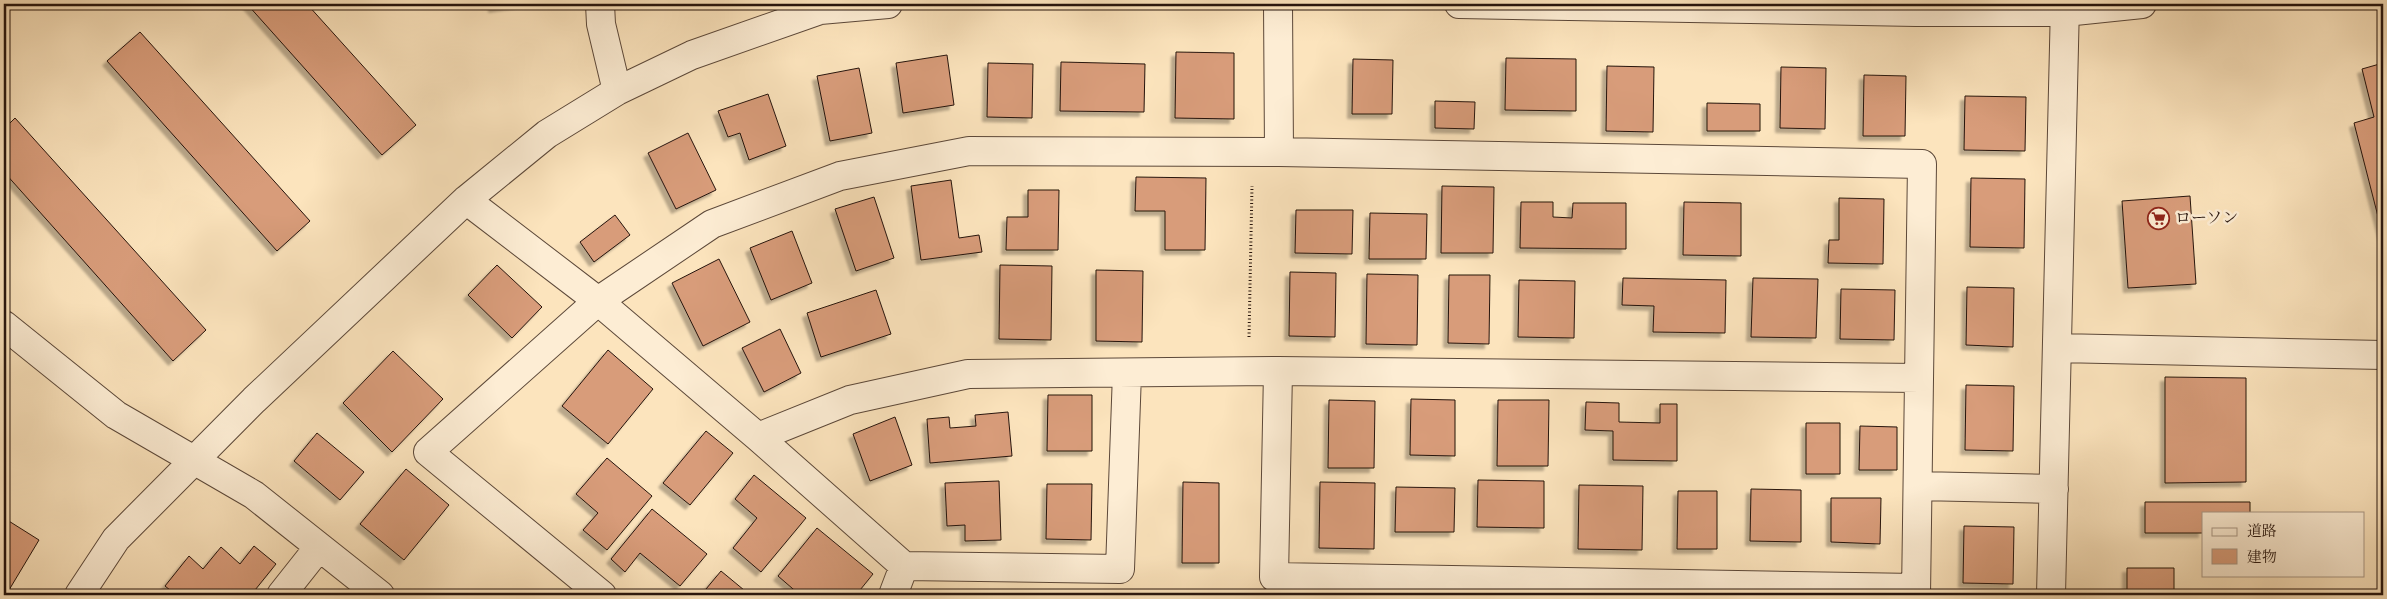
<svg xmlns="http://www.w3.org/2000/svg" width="2387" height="599" viewBox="0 0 2387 599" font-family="'IM FELL Double Pica','Noto Serif JP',serif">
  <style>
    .building { fill: #d89c7a; stroke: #26140d; filter: url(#shadow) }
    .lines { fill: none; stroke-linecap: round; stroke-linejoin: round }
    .minor-casing { stroke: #5c4839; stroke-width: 30 }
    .path { stroke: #26140d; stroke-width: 3; stroke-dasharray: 1 2.5; stroke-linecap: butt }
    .minor { stroke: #fdedd4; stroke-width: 28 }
    .labels { text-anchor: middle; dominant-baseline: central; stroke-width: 5; stroke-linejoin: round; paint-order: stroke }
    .poi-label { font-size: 16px; fill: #26140d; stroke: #fdedd4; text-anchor: start }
  </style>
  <defs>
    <filter id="shadow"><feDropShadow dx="-4.5" dy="4.5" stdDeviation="1" flood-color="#0004"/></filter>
  </defs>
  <rect width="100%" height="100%" fill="#fce4bd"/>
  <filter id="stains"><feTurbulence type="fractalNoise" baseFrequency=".004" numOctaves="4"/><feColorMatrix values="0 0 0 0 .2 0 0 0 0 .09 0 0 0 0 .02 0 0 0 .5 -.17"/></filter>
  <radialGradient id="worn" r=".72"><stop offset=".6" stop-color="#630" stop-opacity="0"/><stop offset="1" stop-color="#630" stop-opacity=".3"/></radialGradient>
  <!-- building -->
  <path class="building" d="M247,4H307L416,125L382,155Z
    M493,4H519L493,8Z
    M140,32L310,221L277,251L107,61Z
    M1176,52L1234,53V119L1175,118Z
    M947,55L954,105L903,113L896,63Z
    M1506,58L1576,59V111L1505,110Z
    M1353,59L1393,60L1392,114H1352Z
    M1061,62L1145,64L1144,112L1060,111Z
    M988,63L1033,64L1032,118L987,117Z
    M2383,63V236L2354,123L2374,117L2362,69Z
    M1607,66L1654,67L1653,132L1606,131Z
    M1781,67L1826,68L1825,129L1780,128Z
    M859,68L872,133L830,141L817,76Z
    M1864,75L1906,76L1905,136H1863Z
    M768,94L786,146L749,160L740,133L728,137L718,111Z
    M1965,96L2026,97L2025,151L1964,150Z
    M1435,101L1475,102L1474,129L1435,128Z
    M1707,103L1760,104V131H1707Z
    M15,118L206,330L173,361L4,172V129Z
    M688,133L716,190L676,209L648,153Z
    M1136,177L1206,178L1205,250H1165V211H1135Z
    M1971,178L2025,179L2024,248L1970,247Z
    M951,180L959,238L979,235L982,252L921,260L911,186Z
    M1442,186L1494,187L1493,253H1441Z
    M1028,190H1059L1058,250H1006L1007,217H1028Z
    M2190,196L2196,284L2128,288L2122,201Z
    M874,197L894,258L856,271L835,209Z
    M1839,198L1884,199L1883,264L1828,263L1829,240H1839Z
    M1521,202H1553V217L1572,218L1573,203H1626V249L1520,248Z
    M1684,202L1741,203V256L1683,255Z
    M1296,210H1353L1352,254L1295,253Z
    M1370,213L1427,214L1426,259H1369Z
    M615,215L630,235L594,262L580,242Z
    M792,231L812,283L771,300L750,248Z
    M719,259L750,322L703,346L672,283Z
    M497,265L542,307L512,338L468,295Z
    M1000,265L1052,266L1051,340L999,339Z
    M1096,270L1143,271L1142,342L1096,341Z
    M1290,272L1336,273L1335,337L1289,336Z
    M1367,274L1418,275L1417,345L1366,344Z
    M1449,275H1490L1489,344L1448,343Z
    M1623,278L1726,280L1725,333L1653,332L1654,306L1622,305Z
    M1753,278L1818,279L1816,338L1751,337Z
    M1519,280L1575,281L1574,338L1518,337Z
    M1967,287L2014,288L2013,347L1966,345Z
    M1841,289L1895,290L1894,340L1840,339Z
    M876,290L891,334L821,357L807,313Z
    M780,329L801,373L764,392L742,348Z
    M608,350L653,389L608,444L562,406Z
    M393,351L443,399L392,452L343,403Z
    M2165,377L2246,378V482L2165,483Z
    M1966,385L2014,386L2013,451L1965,450Z
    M1048,395H1092V451H1047Z
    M1411,399L1455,400V456L1410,455Z
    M1329,400L1375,401L1374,468H1328Z
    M1498,400H1549L1548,466H1497Z
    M1586,402L1619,403V422L1660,423V404H1677V461L1613,460V431L1585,430Z
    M1008,412L1012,456L930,463L927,419L949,417L950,428L976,426L975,415Z
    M895,417L912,465L870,481L853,434Z
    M1806,423H1840V474H1806Z
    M1860,426L1897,427V470H1859Z
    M706,431L733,453L690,505L663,483Z
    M317,433L364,472L340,500L294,461Z
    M607,458L652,496L607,550L583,530L598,513L576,494Z
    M406,469L449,505L404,560L360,524Z
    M754,475L806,518L761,572L733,548L757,518L735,499Z
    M1478,480L1544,481V528L1477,527Z
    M999,481L1001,540L965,541V525L947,526L945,483Z
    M1183,482L1219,483V563H1182Z
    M1320,482L1375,483L1374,549L1319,548Z
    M1047,484H1092L1091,540L1046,539Z
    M1579,485L1643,486L1642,550L1578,549Z
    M1396,487L1455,488L1454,532H1395Z
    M1751,489L1801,490V542L1750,541Z
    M1678,491H1717V549H1677Z
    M1831,498H1881L1880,544L1831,542Z
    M2145,502H2250V513H2203V533H2145Z
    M652,509L707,554L680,586L640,553L625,572L611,559Z
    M4,518L39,540L6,595H4Z
    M1964,526L2014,527L2013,584L1963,583Z
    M817,528L873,574L856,595H800L778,576Z
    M254,546L276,564L251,595H176L165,586L189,556L203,569L221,547L240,564Z
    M2127,568H2174V595H2127Z
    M721,571L750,595H701Z"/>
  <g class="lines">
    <defs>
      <path id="minor" d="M600,4L601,24L617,91
        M1278,4L1279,152
        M1459,4L1916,12H2065L2142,4
        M466,200L598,301L758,437L904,566L893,595
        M4,325L116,415L254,495L380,595
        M2058,348L2383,355
        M1278,371L1274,577L1916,588
        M758,437L850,400L968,374L1278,371L1919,378
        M1918,486L2054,489
        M904,566L1120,569L1127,373
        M79,595L116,539L254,400L466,200L547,134L617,91L692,55L820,10L888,4
        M281,595L319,547
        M602,595L428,452L598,301L712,224L840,176L969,151L1279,152L1922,164L1916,595
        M2051,595L2065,4"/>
    </defs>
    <!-- minor casing -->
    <use href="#minor" class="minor-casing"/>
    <!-- path -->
    <path class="path" d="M1249,337L1252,186"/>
    <!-- minor -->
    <use href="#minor" class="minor"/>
  </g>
  <!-- icons -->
  <defs>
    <symbol id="supermarket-ring" viewBox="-11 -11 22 22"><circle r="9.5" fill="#fdedd4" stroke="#8f2418" stroke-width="1.5"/><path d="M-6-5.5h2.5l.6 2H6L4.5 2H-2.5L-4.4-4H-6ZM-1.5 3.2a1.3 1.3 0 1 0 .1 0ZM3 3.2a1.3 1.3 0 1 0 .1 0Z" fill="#8f2418"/></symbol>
  </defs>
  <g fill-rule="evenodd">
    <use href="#supermarket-ring" x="2146" y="206" width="25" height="25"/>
  </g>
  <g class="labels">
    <!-- poi labels -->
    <g class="poi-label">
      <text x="2175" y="218">ローソン</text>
    </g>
  </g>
  <!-- margin -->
  <rect width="2387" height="599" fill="none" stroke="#fce4bd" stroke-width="20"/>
  <rect x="5" y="5" width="2377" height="589" fill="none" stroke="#26140d" stroke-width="2.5"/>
  <rect x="10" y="10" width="2367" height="579" fill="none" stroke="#26140d"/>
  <!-- legend -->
  <rect x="2202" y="512" width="162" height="65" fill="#fdedd4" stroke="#a79684"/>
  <rect x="2212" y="528" width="25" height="8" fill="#fdedd4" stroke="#a79684"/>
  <text x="2247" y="536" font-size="15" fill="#26140d">道路</text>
  <rect x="2212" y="549" width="25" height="15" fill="#d89c7a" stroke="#a79684"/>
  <text x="2247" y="562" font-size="15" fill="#26140d">建物</text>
  <rect width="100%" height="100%" filter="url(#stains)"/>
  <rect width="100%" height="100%" fill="url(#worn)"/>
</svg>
